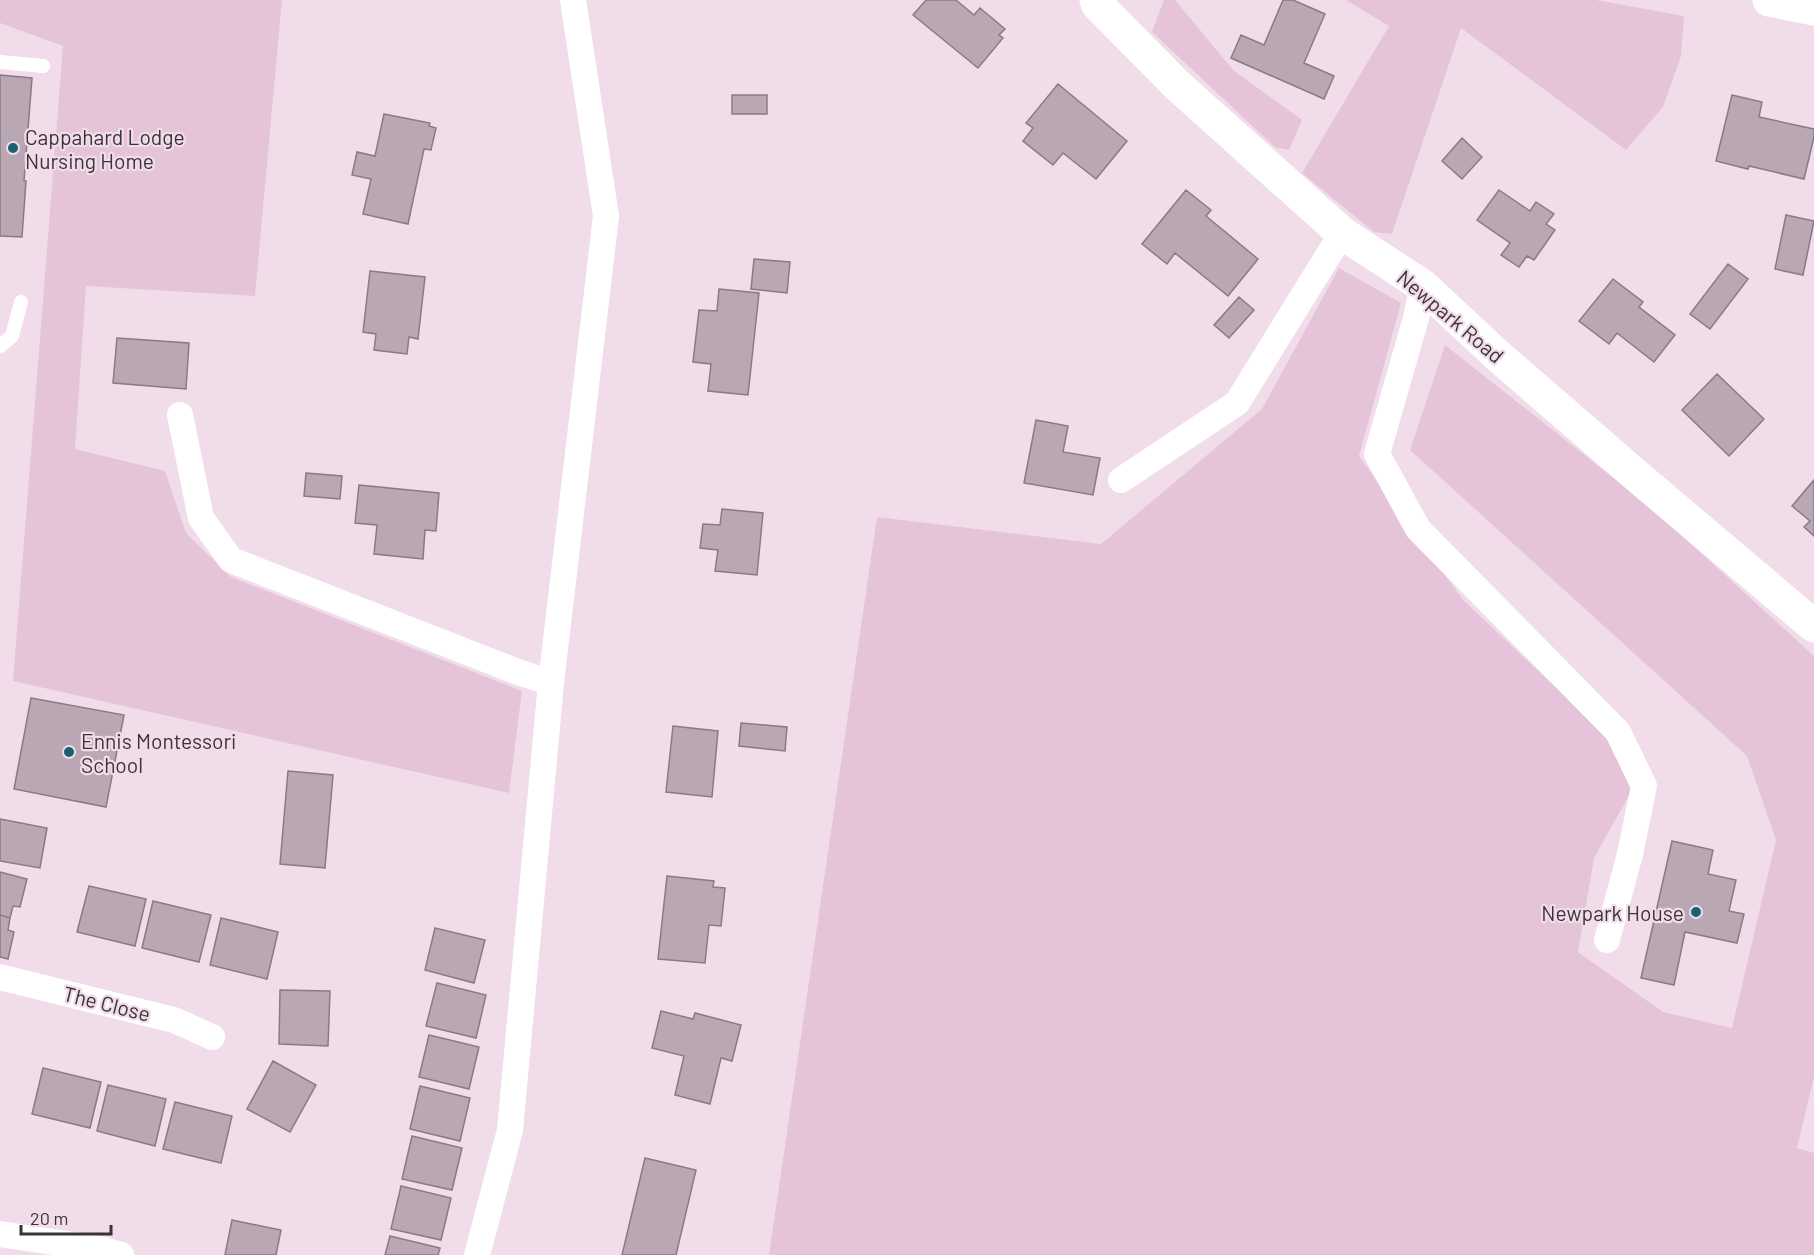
<svg xmlns="http://www.w3.org/2000/svg" width="1814" height="1255" viewBox="0 0 1814 1255" font-family="Barlow,sans-serif">
  <style>
    .green { fill: #e5c4da }
    .building { fill: #baa7b4; stroke: #8b7985; stroke-width: 1.5 }
    .lines { fill: none; stroke-linecap: round; stroke-linejoin: round }
    .lane { stroke: #fff; stroke-width: 14 }
    .street { stroke: #fff; stroke-width: 26 }
    .secondary { stroke: #fff; stroke-width: 33 }
    .poi-dot { fill: #186170; stroke: #f1ddea; stroke-width: 2 }
    .labels { text-anchor: middle; dominant-baseline: central; stroke-width: 4.5; stroke-linejoin: round; paint-order: stroke }
    .poi-label { font-size: 21px; fill: #3b3338; stroke: #f1ddea; text-anchor: start }
    .street-label { font-size: 21px; fill: #3b3338; stroke: #f1ddea }
  </style>
  <rect width="100%" height="100%" fill="#f1ddea"/>
  <!-- green -->
  <path class="green" d="M0,0H282L255,296L86,286L75,449L165,471L186,533L231,577L522,691L509,793L13,681L63,46L0,23Z
    M1164,0H1175L1233,70L1302,120L1289,150L1275,147L1152,32Z
    M1346,0H1596L1684,16L1681,56L1663,107L1626,150L1461,28L1392,234L1374,232L1302,173L1389,26Z
    M1339,268L1401,303L1359,456L1463,600L1603,732L1632,790L1594,858L1578,952L1663,1012L1732,1028L1776,840L1747,756L1410,450L1445,345L1649,506L1814,656V1077L1797,1148L1814,1153V1255H769L877,517L1101,544L1262,409Z"/>
  <!-- building -->
  <path class="building" d="M926,0H956L974,15L980,8L1005,29L999,35L1003,38L978,68L913,15Z
    M1283,0H1293L1325,14L1304,63L1334,76L1324,99L1231,58L1241,35L1264,45Z
    M0,75L32,78L24,181H26L22,237L0,236Z
    M1058,84L1127,141L1096,179L1063,153L1053,165L1023,141L1033,128L1026,123Z
    M732,95H767V114H732Z
    M1732,95L1762,102L1759,117L1814,129V137L1804,179L1749,166L1748,169L1716,161Z
    M384,114L430,123L429,126L436,128L431,150L424,149L408,224L363,214L371,179L352,175L357,152L375,156Z
    M1462,138L1482,157L1462,179L1442,161Z
    M1186,190L1211,210L1206,216L1258,259L1228,296L1175,253L1167,264L1142,244Z
    M1499,190L1530,211L1536,202L1554,214L1546,224L1555,230L1534,260L1527,256L1519,267L1501,255L1510,243L1477,220Z
    M1786,215L1814,221L1803,275L1775,269Z
    M754,259L790,262L787,293L751,289Z
    M1728,264L1748,279L1710,329L1690,314Z
    M370,271L425,277L418,339L409,337L407,354L374,350L376,334L363,332Z
    M1613,279L1643,302L1639,307L1675,335L1654,362L1617,333L1609,344L1579,321Z
    M719,289L759,293L748,395L708,391L711,364L693,362L699,310L717,311Z
    M1239,297L1254,310L1229,338L1214,325Z
    M117,338L189,343L186,389L113,383Z
    M1717,374L1764,419L1729,456L1682,410Z
    M1036,420L1068,426L1063,452L1100,458L1093,495L1024,483Z
    M306,473L342,476L340,499L304,496Z
    M1814,480V536L1804,527L1810,521L1792,506Z
    M359,485L439,493L436,531L425,530L423,559L374,554L377,525L355,523Z
    M722,509L763,513L757,575L715,571L718,550L700,548L703,524L720,525Z
    M31,698L124,715L106,807L14,789Z
    M741,723L787,727L785,751L739,746Z
    M673,726L718,731L712,797L666,792Z
    M288,771L333,775L325,868L280,864Z
    M0,819L47,828L40,868L0,861Z
    M1672,841L1713,850L1708,874L1736,880L1729,911L1744,914L1737,943L1685,932L1674,985L1641,978Z
    M0,872L27,879L20,907L13,906L10,918L0,915Z
    M667,876L714,881L713,887L725,888L721,926L709,925L705,963L658,959Z
    M89,886L146,899L135,946L77,932Z
    M153,901L211,915L199,962L142,948Z
    M0,915L10,918L8,930L14,932L8,959L0,957Z
    M221,918L278,932L267,979L210,965Z
    M435,928L485,940L474,983L425,970Z
    M437,983L486,995L476,1038L426,1026Z
    M280,990L330,991L328,1046L279,1044Z
    M661,1011L693,1019L695,1013L741,1025L732,1061L721,1058L710,1104L675,1095L684,1056L652,1048Z
    M429,1035L479,1047L469,1089L419,1077Z
    M273,1061L316,1085L290,1132L247,1109Z
    M43,1068L101,1082L90,1128L32,1114Z
    M108,1085L166,1099L155,1146L97,1131Z
    M420,1086L470,1098L460,1141L410,1129Z
    M175,1102L232,1116L221,1163L163,1149Z
    M412,1136L462,1148L452,1190L402,1179Z
    M645,1158L696,1170L676,1255H622Z
    M401,1186L451,1198L441,1240L391,1229Z
    M232,1220L281,1230L276,1255H225Z
    M390,1236L440,1248L438,1255H385Z"/>
  <g class="lines">
    <!-- lane -->
    <path class="lane" d="M0,62L43,66
      M0,346L12,336L21,302"/>
    <!-- street -->
    <path class="street" d="M1423,286L1416,318L1377,454L1418,529L1618,732L1644,786L1630,854L1607,940
      M180,415L201,518L231,560L518,672L551,683
      M1121,480L1237,403L1342,233
      M0,977L174,1020L212,1037
      M0,1234L101,1249L121,1255
      M477,1255L510,1130L551,683L606,216L573,0"/>
    <!-- secondary -->
    <path class="secondary" d="M1096,0L1098,5L1177,85L1342,233L1423,286L1497,355L1638,477L1814,626
      M1769,0L1814,9"/>
  </g>
  <!-- markers -->
  <g class="poi-dot">
    <circle cx="13" cy="148" r="6"/>
    <circle cx="69" cy="752" r="6"/>
    <circle cx="1696" cy="912" r="6"/>
  </g>
  <g class="labels">
    <!-- poi labels -->
    <g class="poi-label">
      <text x="25" y="136">Cappahard Lodge<tspan x="25" dy="24">Nursing Home</tspan></text>
      <text x="81" y="740">Ennis Montessori<tspan x="81" dy="24">School</tspan></text>
      <text x="1684" y="912" text-anchor="end">Newpark House</text>
    </g>
    <!-- street labels -->
    <g class="street-label">
      <text transform="translate(1451 316) rotate(40)">Newpark Road</text>
      <text transform="translate(107 1003) rotate(14)">The Close</text>
    </g>
  </g>
  <!-- scale -->
  <path d="M21 1225v9h90v-9" fill="none" stroke="#3b3338" stroke-width="3"/>
  <text x="30" y="1225" font-size="18" fill="#3b3338" stroke="#f1ddea" stroke-width="4.5" paint-order="stroke">20 m</text>
</svg>
